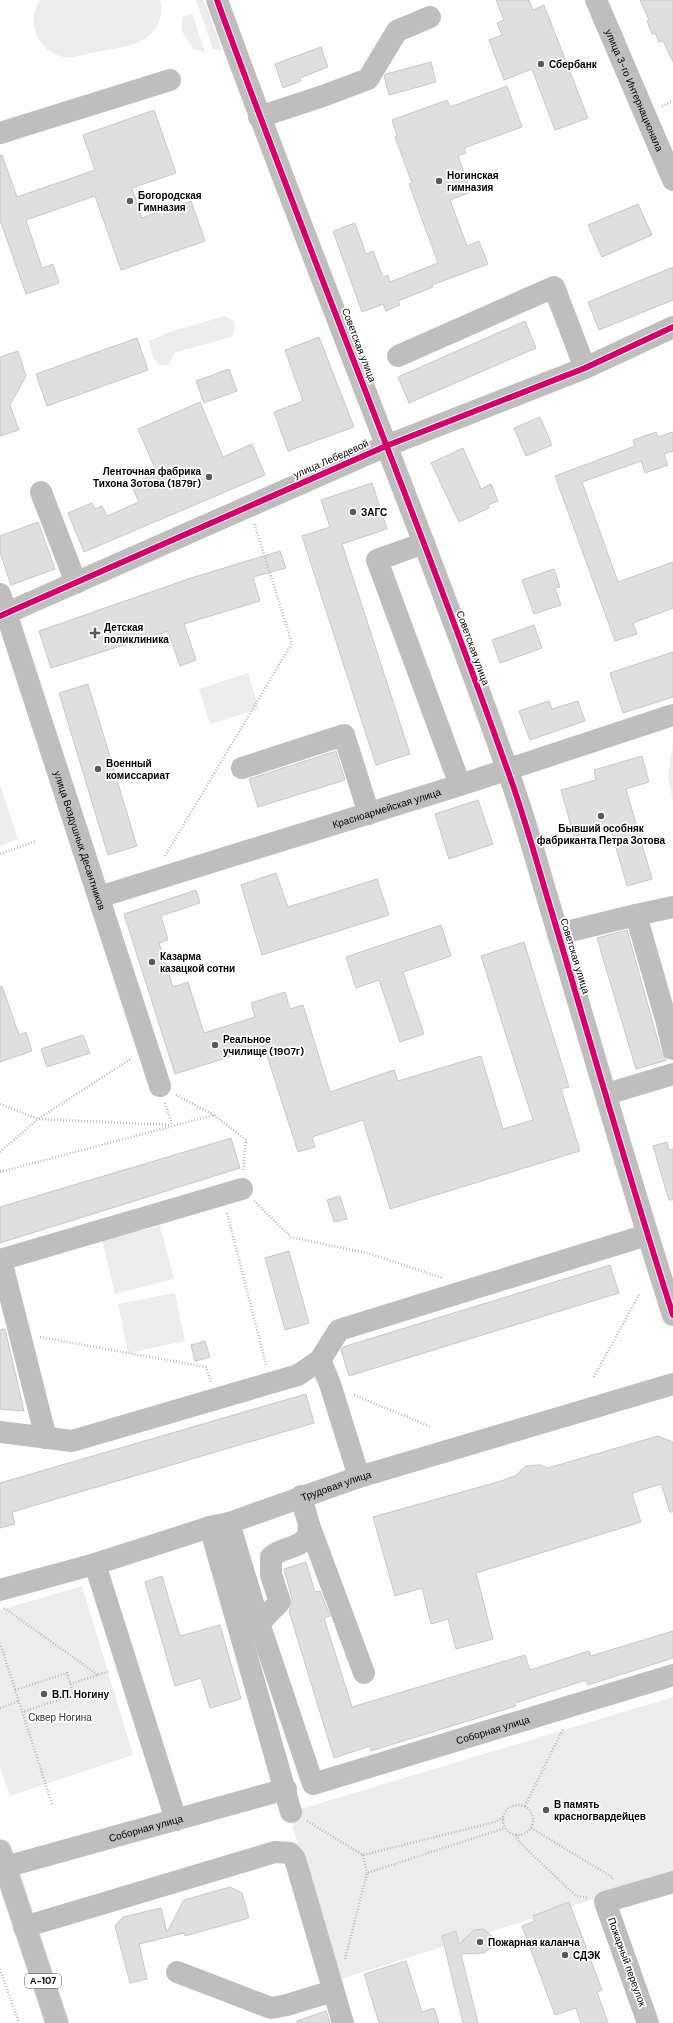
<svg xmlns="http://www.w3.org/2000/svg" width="673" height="2023" viewBox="0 0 673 2023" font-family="'DM Sans',sans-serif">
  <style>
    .green { fill: #ececec }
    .building { fill: #dfdfdf; stroke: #c7c7c7 }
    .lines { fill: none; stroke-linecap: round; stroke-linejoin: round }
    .major-casing { stroke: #dbdbdb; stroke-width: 24 }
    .path { stroke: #b9b9b9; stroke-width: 2.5; stroke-dasharray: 1 2; stroke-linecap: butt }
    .minor { stroke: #bebebe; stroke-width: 22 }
    .major { stroke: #bebebe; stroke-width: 22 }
    .cycleway-casing { stroke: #fff; stroke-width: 8 }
    .cycleway { stroke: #d6006c; stroke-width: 6 }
    .poi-dot { fill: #595959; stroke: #fff; stroke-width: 1.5 }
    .labels { text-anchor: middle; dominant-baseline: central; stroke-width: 3.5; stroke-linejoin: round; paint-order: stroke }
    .shield { fill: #fff; stroke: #4c4c4c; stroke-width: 1 }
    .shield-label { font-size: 9px; font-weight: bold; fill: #000 }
    .poi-label { font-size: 10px; font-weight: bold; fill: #000; stroke: #fff; text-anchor: start }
    .street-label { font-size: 10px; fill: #000; stroke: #fff }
    .park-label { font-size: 10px; fill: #333; stroke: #fff }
  </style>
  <rect width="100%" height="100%" fill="#fff"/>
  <!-- green -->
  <path class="green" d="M40,0H160C162,8 162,17 158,24C147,47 120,47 97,52C87,53 73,59 64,57C38,52 25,22 40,0Z
    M196,0H204L222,50L213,49Z
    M192,14L205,52L193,49L182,31V17Z
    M225,316L234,321L235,328L232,337L176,352L168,365H158L153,357L149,341L170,332Z
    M248,673L259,709L210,724L199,689Z
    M673,742V802L668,777Z
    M0,785L18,839L0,846Z
    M160,1226L174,1279L115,1294L102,1240Z
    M175,1293L185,1341L128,1353L118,1304Z
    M82,1586L133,1755L10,1796L0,1767V1610Z
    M673,1697V1874L338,1980L292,1824L295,1826L291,1812Z"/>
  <!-- building -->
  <path class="building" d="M496,0H529L533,10L544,5L588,118L555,130L532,69L504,80L489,40L502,35L497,23L504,20Z
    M640,0H673V62L663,41L659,42L655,33L652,34L647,21L649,20Z
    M321,47L328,67L300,78L301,81L283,88L275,64Z
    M431,62L436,82L389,95L384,76L386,74Z
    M507,86L522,127L464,148L466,153L458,156L471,192L450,200L467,246L479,241L488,264L432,285L433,287L398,301L400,305L386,311L383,304L362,312L333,231L355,223L366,254L373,251L383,277L388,275L390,282L438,263L409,184L412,183L395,137L397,136L392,120L447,100L450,107Z
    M154,110L176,173L132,188L142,218L191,201L205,241L121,270L95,196L26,220L42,268L53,264L59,283L26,294L0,220V155H2L17,197L95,170L83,135Z
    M638,204L652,235L602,257L588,225Z
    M673,267V300L599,330L588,302Z
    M525,321L536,348L409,403L398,377Z
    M319,337L354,427L288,451L274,412L303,401L285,350Z
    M137,338L148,370L47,406L36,374Z
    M18,351L26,376L10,405L19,430L0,436V357Z
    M229,369L237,391L204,403L196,381Z
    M200,402L223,457L252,444L265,475L84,552L68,513L92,503L95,509L102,506L107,516L139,502L131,484L157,473L138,429Z
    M540,417L552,445L526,456L514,428Z
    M656,432L658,437L673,432V451L664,454L668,465L645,473L641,461L582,482L618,582L673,562V608L633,623L637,634L615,641L555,476L635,446L633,440Z
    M463,448L481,489L491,484L498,501L488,505L489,508L459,522L431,463Z
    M372,483L387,529L342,544L410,754L376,765L302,536L330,527L321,500Z
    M38,522L55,569L11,585L0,552V536Z
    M280,551L286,568L253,577L260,601L184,624L196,660L180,666L168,631L51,668L39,631L191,578Z
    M554,569L560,587L555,588L561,605L534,614L522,580Z
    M534,625L542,648L500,663L492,640Z
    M673,652V697L623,713L610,673Z
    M88,684L137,846L108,855L59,693Z
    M549,701L552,709L578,701L585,721L530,740L519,711Z
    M336,751L345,780L258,807L249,779Z
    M642,756L649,782L626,789L652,879L627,886L610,826L574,836L561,790L596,780L594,770Z
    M478,800L493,844L449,859L435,814Z
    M276,873L288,907L377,879L389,915L262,955L241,885Z
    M196,890L200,903L161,916L168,940L159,943L173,987L188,982L204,1033L255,1017L251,1003L285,992L290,1009L303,1005L330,1092L394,1070L398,1081L481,1056L503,1129L533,1120L481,956L524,942L569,1087L561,1089L580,1151L390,1209L363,1120L312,1137L315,1147L298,1152L264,1046L175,1074L124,914Z
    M441,925L451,956L403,972L424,1034L400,1042L379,980L356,988L346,957Z
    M627,930L661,1052L667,1060L636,1069L597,938Z
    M2,986L19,1035L26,1032L32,1051L0,1062V987Z
    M83,1035L90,1053L47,1067L41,1049Z
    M231,1138L240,1168L0,1243V1207Z
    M667,1142L669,1150L673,1149V1200H669L653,1146Z
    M340,1196L347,1219L334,1222L327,1200Z
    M289,1251L309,1323L285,1330L265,1258Z
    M610,1265L619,1293L349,1376L341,1350L343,1347Z
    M5,1329L24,1411L0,1409V1330Z
    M205,1341L210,1357L195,1361L191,1345Z
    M306,1394L314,1423L12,1512L15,1524L0,1528V1483Z
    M658,1436L673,1442V1512H670L661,1484L632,1493L641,1522L476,1573L493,1639L456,1649L448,1619L431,1624L422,1588L395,1596L373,1517L501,1481L515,1476L526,1466L540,1465L548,1468Z
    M306,1562L315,1592L320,1591L330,1616L324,1618L352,1707L525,1655L530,1670L589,1651L591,1656L673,1631V1658L588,1685L586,1680L515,1703L516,1706L371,1751L370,1746L334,1758L289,1611L292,1605V1598L284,1569Z
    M162,1576L180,1636L220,1625L241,1699L210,1708L201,1678L175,1686L145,1582Z
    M230,1887L242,1893L249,1918L185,1936L184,1933L139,1944L147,1979L130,1983L115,1926L123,1917L161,1908L167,1932L184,1900Z
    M569,1902L602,1990L597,1992L608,2023H581L576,2008L555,2015L522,1926L535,1921L533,1916Z
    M483,1929L491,1935V1948L484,1953L461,1954L478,2023H463L442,1936L456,1931L459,1944L474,1930Z
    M406,1961L422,2012L434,2008L439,2023H379L364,1974Z
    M326,2011L330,2023H297V2021Z"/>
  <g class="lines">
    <defs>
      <path id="major" d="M0,1851L57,2023"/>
    </defs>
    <!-- major casing -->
    <use href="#major" class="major-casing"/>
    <!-- path -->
    <path class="path" d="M662,106L673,101
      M0,854L36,841
      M165,856L292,643L254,523
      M176,1095L214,1115
      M165,1103L172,1125
      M0,1104L38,1119L169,1125
      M0,1152L38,1119L132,1058
      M0,1172L214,1115L246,1140L243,1172
      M254,1201L291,1237L371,1254L443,1278
      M227,1213L266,1365
      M40,1337L206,1367L211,1382
      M594,1377L640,1293
      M354,1395L431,1427
      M4,1608L98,1675
      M0,1643L52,1804
      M70,1684L110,1671
      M15,1690L67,1673L74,1695L22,1712
      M0,1708L19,1701
      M503 1820a15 15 0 1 1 30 0a15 15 0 1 1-30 0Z
      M525,1806L563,1729
      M307,1821L363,1855L495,1822L503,1817
      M531,1828L612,1877L613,1880
      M516,1835L519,1842L575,1895L588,1898
      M363,1855L367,1873
      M345,1959L367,1873L505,1828
      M0,1969L19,2023"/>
    <!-- minor -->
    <g class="minor">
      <path d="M217,0C310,257 415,509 506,766C524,814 537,864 552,913C592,1047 630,1182 673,1315"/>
      <path id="s1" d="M596,0L673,180"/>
      <path d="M259,117L323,96L368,79L397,31L430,17"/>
      <path d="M0,133L170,80"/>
      <path d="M398,356L554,287L585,368"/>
      <path d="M41,492L76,583"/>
      <path d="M424,543L377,560L460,785"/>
      <path id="s2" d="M0,594L160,1086"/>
      <path d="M0,616L386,446L585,368L673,327"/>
      <path d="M242,768L344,735L369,814"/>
      <path id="s3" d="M99,897L460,785L673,715"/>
      <path d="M636,915L673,907"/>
      <path d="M558,934L636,915L667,1023"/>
      <path d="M673,1021L667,1023L673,1049"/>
      <path d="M607,1094L673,1074"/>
      <path d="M0,1260L242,1189"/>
      <path d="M1,1260L46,1438"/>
      <path d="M320,1360L330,1384L359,1477"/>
      <path d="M0,1432L72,1441L298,1375L320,1360L339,1330L647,1235"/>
      <path id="s4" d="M229,1523L259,1623L313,1784L673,1675"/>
      <path d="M309,1525L364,1673"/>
      <path d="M210,1527L291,1812"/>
      <path d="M95,1564L176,1820"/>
      <path id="s5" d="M0,1590L95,1564L210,1527L229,1523L359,1477L673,1384"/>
      <path d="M259,1623L280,1602L271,1575V1557C282,1547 298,1549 308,1537L309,1525L301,1496"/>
      <path id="s6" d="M5,1867L286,1789"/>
      <path d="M24,1927L275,1852L290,1853L295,1859L343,2023"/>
      <path d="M177,1972L271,2008L287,2005L333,1991"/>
      <path d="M648,2023L605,1902L673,1882"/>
    </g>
    <!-- major -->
    <use href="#major" class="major"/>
    <defs>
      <path id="cycleway" d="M217,0C310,257 415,509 506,766C524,814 537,864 552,913C592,1047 630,1182 673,1315
        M0,616L386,446L585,368L673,327"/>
    </defs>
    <!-- cycleway casing -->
    <use href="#cycleway" class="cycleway-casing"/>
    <!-- cycleway -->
    <use href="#cycleway" class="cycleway"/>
  </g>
  <!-- markers -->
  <g class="poi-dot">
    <circle cx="541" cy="64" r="4"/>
    <circle cx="439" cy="181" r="4"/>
    <circle cx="130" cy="201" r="4"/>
    <circle cx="209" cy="477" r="4"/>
    <circle cx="353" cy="512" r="4"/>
    <path d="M93 627h4v4h4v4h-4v4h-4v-4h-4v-4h4z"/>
    <circle cx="98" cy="769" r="4"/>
    <circle cx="601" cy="816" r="4"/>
    <circle cx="152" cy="962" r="4"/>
    <circle cx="215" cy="1045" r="4"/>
    <circle cx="44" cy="1694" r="4"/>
    <circle cx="546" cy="1810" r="4"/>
    <circle cx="480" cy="1942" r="4"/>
    <circle cx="565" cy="1955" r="4"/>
  </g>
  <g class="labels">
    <!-- shield labels -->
    <rect class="shield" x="25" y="1974" width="36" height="14" rx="3"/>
    <g class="shield-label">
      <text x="43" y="1981">А-107</text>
    </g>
    <!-- poi labels -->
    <g class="poi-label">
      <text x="549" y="64">Сбербанк</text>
      <text x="447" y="175">Ногинская<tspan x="447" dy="12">гимназия</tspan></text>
      <text x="138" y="195">Богородская<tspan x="138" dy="12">Гимназия</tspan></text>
      <text x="201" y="471" text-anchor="end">Ленточная фабрика<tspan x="201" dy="12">Тихона Зотова (1879г)</tspan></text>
      <text x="361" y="512">ЗАГС</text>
      <text x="104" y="627">Детская<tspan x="104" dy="12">поликлиника</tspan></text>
      <text x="106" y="763">Военный<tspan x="106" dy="12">комиссариат</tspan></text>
      <text x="601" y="828" text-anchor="middle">Бывший особняк<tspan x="601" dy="12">фабриканта Петра Зотова</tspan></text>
      <text x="160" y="956">Казарма<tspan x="160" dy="12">казацкой сотни</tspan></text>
      <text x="223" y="1039">Реальное<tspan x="223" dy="12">училище (1907г)</tspan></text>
      <text x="52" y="1694">В.П. Ногину</text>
      <text x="554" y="1804">В память<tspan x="554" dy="12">красногвардейцев</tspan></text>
      <text x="488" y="1942">Пожарная каланча</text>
      <text x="573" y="1955">СДЭК</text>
    </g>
    <!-- street labels -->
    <g class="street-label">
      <text stroke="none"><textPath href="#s1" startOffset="98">улица 3-го Интернационала</textPath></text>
      <text transform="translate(359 345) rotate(69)">Советская улица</text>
      <text transform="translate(331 459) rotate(-24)">улица Лебедевой</text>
      <text transform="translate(473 648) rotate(70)">Советская улица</text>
      <text stroke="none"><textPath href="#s3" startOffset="301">Красноармейская улица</textPath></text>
      <text stroke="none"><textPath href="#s2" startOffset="259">улица Воздушных Десантников</textPath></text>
      <text transform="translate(575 956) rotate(73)">Советская улица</text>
      <text stroke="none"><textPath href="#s5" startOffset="352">Трудовая улица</textPath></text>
      <text stroke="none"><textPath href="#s4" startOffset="462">Соборная улица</textPath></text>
      <text stroke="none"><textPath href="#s6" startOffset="146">Соборная улица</textPath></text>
      <text transform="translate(627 1962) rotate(70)">Пожарный переулок</text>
    </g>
    <!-- park labels -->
    <g class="park-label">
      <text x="60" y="1717">Сквер Ногина</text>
    </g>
  </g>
</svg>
